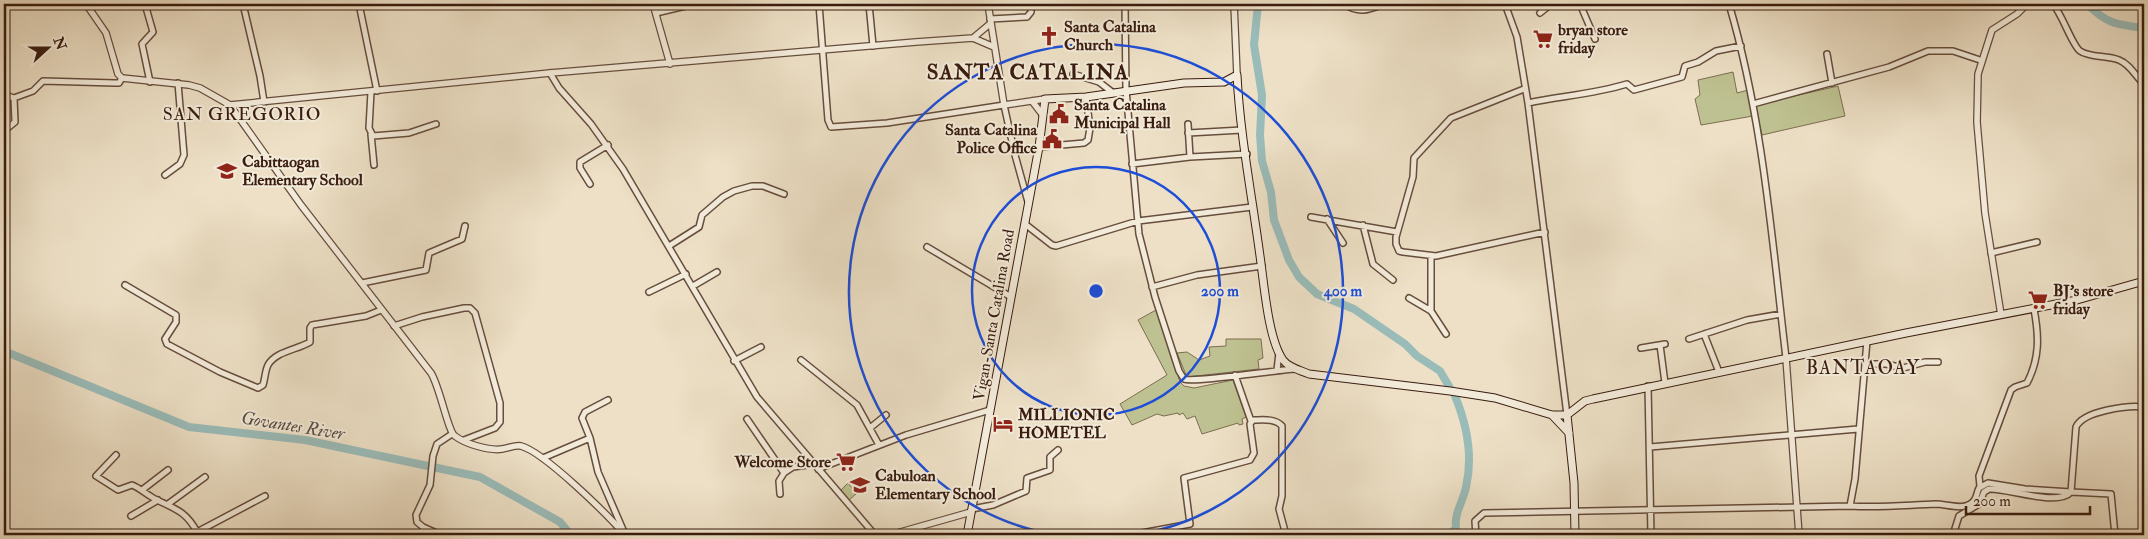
<svg xmlns="http://www.w3.org/2000/svg" width="2148" height="539" viewBox="0 0 2148 539" font-family="'IM FELL Double Pica',serif">
  <style>
    .green { fill: #bec191; stroke: #7c6e50 }
    .lines { fill: none; stroke-linecap: round; stroke-linejoin: round }
    .river { stroke: #9abcb9; stroke-width: 8 }
    .minor-casing { stroke: #664d3d; stroke-width: 8 }
    .tertiary-casing { stroke: #664d3d; stroke-width: 8 }
    .secondary-casing { stroke: #391c0f; stroke-width: 9 }
    .minor { stroke: #f3ebda; stroke-width: 5 }
    .tertiary { stroke: #f3ebda; stroke-width: 5.5 }
    .secondary { stroke: #f3ebda; stroke-width: 7 }
    .ring { fill: none; stroke: #1d4ed8; stroke-width: 2.5 }
    .labels { text-anchor: middle; dominant-baseline: central; stroke-width: 4; stroke-linejoin: round; paint-order: stroke }
    .poi-label { font-size: 16px; font-weight: bold; fill: #391c0f; stroke: #f3ebda; text-anchor: start }
    .street-label { font-size: 16px; fill: #391c0f; stroke: #f3ebda }
    .neighbourhood-label { font-size: 18px; letter-spacing: 1px; fill: #391c0f; stroke: #f3ebda }
    .water-label { font-size: 18px; font-style: italic; fill: #564c42; stroke: #f3ebda }
    .quarter-label { font-size: 19px; letter-spacing: 1px; fill: #391c0f; stroke: #f3ebda }
    .district-label { font-size: 21px; font-weight: bold; letter-spacing: 1px; fill: #391c0f; stroke: #f3ebda }
    .centre { fill: #1d4ed8; stroke: #f3ebda; stroke-width: 2.5 }
    .ring-label { font-size: 15px; text-anchor: middle; font-weight: bold; fill: #1d4ed8; stroke: #f3ebda; stroke-width: 4; stroke-linejoin: round; paint-order: stroke }
  </style>
  <rect width="100%" height="100%" fill="#ede0c6"/>
  <filter id="stains"><feTurbulence type="fractalNoise" baseFrequency=".004" numOctaves="4"/><feColorMatrix values="0 0 0 0 .2 0 0 0 0 .09 0 0 0 0 .02 0 0 0 .5 -.17"/></filter>
  <radialGradient id="worn" r=".72"><stop offset=".6" stop-color="#630" stop-opacity="0"/><stop offset="1" stop-color="#630" stop-opacity=".3"/></radialGradient>
  <!-- green -->
  <path class="green" d="M1733,72L1737,93L1748,90L1753,116L1701,125L1695,99L1700,95L1698,80Z
    M1838,86L1845,116L1762,135L1755,105Z
    M1156,310L1180,382L1184,386L1194,388L1233,380L1246,417L1242,419L1243,424L1239,425L1238,423L1202,434L1195,416L1187,419L1183,413L1179,415L1178,413L1164,416L1157,414L1132,425L1120,404L1167,375L1138,320Z
    M1226,339H1261L1263,358L1258,360L1259,369L1187,377L1177,353L1187,352L1199,360L1210,356L1209,347L1226,346Z
    M848,483L857,493L848,501L840,491Z"/>
  <g class="lines">
    <!-- river -->
    <path class="river" d="M1258,4L1254,45L1262,95L1260,135L1262,161L1271,192L1274,220L1289,260L1299,277L1317,294L1354,309L1405,344L1417,356L1440,371L1450,388
      M2087,4C2107,24 2117,25 2144,28
      M4,351L189,427L305,440L480,477L560,522L571,535
      M1449,535L1456,528C1454,513 1463,502 1466,487C1473,457 1467,425 1455,396"/>
    <defs>
      <path id="minor" d="M145,4L153,32L142,44L150,82
        M243,4L260,76L264,102
        M359,4L377,91
        M819,4L828,120L831,127L887,123L1004,105L1015,155L1028,202
        M869,4L873,46
        M1125,4L1126,90L1139,234L1155,297L1179,371L1184,379C1194,383 1276,370 1295,369
        M1344,4C1359,14 1368,10 1384,4
        M1505,4L1517,37L1528,103L1567,415
        M1580,4L1595,39
        M1729,4C1763,119 1772,240 1786,358
        M2053,4C2063,16 2072,45 2080,51C2090,58 2107,55 2119,60C2131,65 2135,76 2144,84
        M656,13L694,4
        M1540,13L1551,4
        M990,19L1027,17L1031,12V4
        M1827,54L1832,83
        M550,73L559,88L591,124L623,169L757,397L875,535
        M1073,74L1099,82L1112,92
        M1524,89L1451,118L1414,158L1413,177L1396,237V244L1399,251L1403,252L1436,256L1545,232
        M371,92L369,128L373,136L409,133L436,124
        M4,95L14,98
        M1528,103C1562,96 1594,94 1627,84L1634,90L1682,77L1685,66L1698,62L1716,51L1741,46
        M1753,104L1889,67L1928,51H1953L1980,60
        M1188,124L1190,157
        M4,131L15,122L14,98L33,91L43,81L115,83H119L122,78
        M1188,133L1242,130
        M371,134L374,165
        M1039,147L1084,143L1088,140L1090,128L1086,97
        M1132,164L1190,157L1247,154
        M165,175L180,164L184,155L178,83
        M590,184L580,168V162L608,145
        M1311,217L1397,232
        M1327,219L1343,243
        M1025,224L1052,245L1056,246L1138,221L1252,207
        M1363,225L1373,264L1393,280
        M669,246L699,227L702,215L723,197L734,191L752,186H763L784,194
        M927,247L1011,297
        M1991,253L2037,242
        M362,283L426,270L429,253L462,239L465,226
        M125,285L176,315V322L165,339L167,344L220,372L258,388L263,385C265,379 265,371 268,365C276,351 297,350 310,342V328L312,325L366,316L381,310
        M693,286L717,272
        M1152,287L1197,275L1262,266
        M649,292L686,274
        M1409,298L1431,311L1446,334
        M1431,311V256
        M394,326L422,317L464,308H470L475,313L500,403V422L495,428L464,440
        M1704,334L1719,372
        M1689,339L1747,320L1781,314
        M1660,345L1665,383
        M1641,348L1665,344
        M801,360L857,405L879,445
        M734,361L761,347
        M1865,364H1886L1903,368L1925,362H1938
        M1277,370L1279,353
        M1235,375L1251,421
        M1648,386L1651,535
        M608,400L585,412L582,418L590,438L598,472L624,532
        M747,419L784,473L793,467L814,464
        M870,428L886,415
        M1650,447L1858,429
        M116,455L96,476L118,490L132,485C140,488 147,495 155,499C175,509 186,511 197,532L265,496
        M543,458L590,438
        M818,469L906,435L990,410
        M1980,486L1979,476L2011,390L2015,387L2027,383C2040,358 2039,336 2034,309
        M142,490L168,470
        M780,494L779,481L784,473
        M168,504L205,477
        M1850,506L1855,479L1867,341
        M972,509L993,505L1026,491L1027,478L1050,470V457L1058,450
        M131,516L158,500
        M441,535L423,527L417,522L416,515L430,485L433,456L437,444L452,434
        M1131,535L1190,524L1184,478L1250,460L1254,453L1250,424L1253,420C1262,420 1275,418 1282,426V496L1279,509L1286,535
        M1476,535L1475,521L1484,513L1850,506C1879,508 1907,505 1936,504C1946,504 1961,510 1970,504C1977,501 1976,494 1979,488L1988,483L2025,489L2071,492
        M1953,535L1959,516L1979,504L1984,492L1989,489C2008,488 2057,507 2071,492
        M2115,535L2111,494L2071,492L2076,427C2083,411 2128,405 2144,407"/>
      <path id="tertiary" d="M86,4L106,33L118,74L122,78L189,85L200,88L230,105L301,205L431,373C440,387 448,432 455,436C465,444 490,451 502,449C509,448 515,445 521,446C544,452 608,515 625,535
        M653,4L670,64
        M988,4L1004,105L1045,99
        M1234,4L1237,75
        M973,38L991,23
        M1032,101L1042,114
        M230,105L550,73L916,42L973,38L994,47
        M2001,315L1985,213L1977,122L1978,74L1992,30L2017,14L2027,4
        M1786,358L1799,535
        M890,535L971,512"/>
      <path id="secondary" d="M1552,415L1569,433
        M1567,415L1574,483L1575,535
        M967,535L1039,147L1045,99L1086,97L1184,83L1224,82L1237,75C1240,135 1252,196 1260,256C1264,283 1268,339 1283,360C1289,368 1300,370 1309,374L1450,391L1495,398L1552,415H1567L1585,401L1593,399L1906,333L2077,300L2144,281"/>
    </defs>
    <!-- minor casing -->
    <use href="#minor" class="minor-casing"/>
    <!-- tertiary casing -->
    <use href="#tertiary" class="tertiary-casing"/>
    <!-- secondary casing -->
    <use href="#secondary" class="secondary-casing"/>
    <!-- minor -->
    <use href="#minor" class="minor"/>
    <!-- tertiary -->
    <use href="#tertiary" class="tertiary"/>
    <!-- secondary -->
    <use href="#secondary" class="secondary"/>
  </g>
  <!-- distance rings -->
  <g class="ring">
    <circle cx="1096" cy="291" r="124"/>
    <path d="M1057 535A247 247 0 1 1 1135 535"/>
  </g>
  <!-- icons -->
  <defs>
    <symbol id="church-bare" viewBox="-9 -9 18 18"><path d="M-1.2-6h2.4v3.5h3.3v2.4h-3.3V6h-2.4V-.1h-3.3v-2.4h3.3Z" fill="#8f2418" stroke="#f3ebda" stroke-width="2.5" paint-order="stroke"/></symbol>
    <symbol id="supermarket-bare" viewBox="-9 -9 18 18"><path d="M-6-5.5h2.5l.6 2H6L4.5 2H-2.5L-4.4-4H-6ZM-1.5 3.2a1.3 1.3 0 1 0 .1 0ZM3 3.2a1.3 1.3 0 1 0 .1 0Z" fill="#8f2418" stroke="#f3ebda" stroke-width="2.5" paint-order="stroke"/></symbol>
    <symbol id="civic-bare" viewBox="-9 -9 18 18"><path d="M-.6-6.5H3V-4.5H.6V-3L4-1V1h2V6H-6V1h2V-1L-.6-3ZM-1.2 2.5V6h2.4V2.5Z" fill="#8f2418" stroke="#f3ebda" stroke-width="2.5" paint-order="stroke"/></symbol>
    <symbol id="school-bare" viewBox="-9 -9 18 18"><path d="M0-5L7-2L0 1L-7-2ZM-4 1L0 2.5L4 1V4Q0 6-4 4Z" fill="#8f2418" stroke="#f3ebda" stroke-width="2.5" paint-order="stroke"/></symbol>
    <symbol id="hotel-bare" viewBox="-9 -9 18 18"><path d="M-6-4.5h1.5V1H6V5H4.5V3h-9V5H-6ZM-4 0a1.8 1.8 0 1 1 3.6 0ZM.5 0V-2.5h3Q6-2.5 6 0Z" fill="#8f2418" stroke="#f3ebda" stroke-width="2.5" paint-order="stroke"/></symbol>
  </defs>
  <g fill-rule="evenodd">
    <use href="#church-bare" x="1035" y="22" width="28" height="28"/>
    <use href="#supermarket-bare" x="1529" y="25" width="28" height="28"/>
    <use href="#civic-bare" x="1045" y="100" width="28" height="28"/>
    <use href="#civic-bare" x="1038" y="125" width="28" height="28"/>
    <use href="#school-bare" x="213" y="157" width="28" height="28"/>
    <use href="#supermarket-bare" x="2024" y="286" width="28" height="28"/>
    <use href="#hotel-bare" x="989" y="410" width="28" height="28"/>
    <use href="#supermarket-bare" x="832" y="448" width="28" height="28"/>
    <use href="#school-bare" x="846" y="471" width="28" height="28"/>
  </g>
  <g class="labels">
    <!-- poi labels -->
    <g class="poi-label">
      <text x="1064" y="27">Santa Catalina<tspan x="1064" dy="18">Church</tspan></text>
      <text x="1558" y="30">bryan store<tspan x="1558" dy="18">friday</tspan></text>
      <text x="1074" y="105">Santa Catalina<tspan x="1074" dy="18">Municipal Hall</tspan></text>
      <text x="1037" y="130" text-anchor="end">Santa Catalina<tspan x="1037" dy="18">Police Office</tspan></text>
      <text x="242" y="162">Cabittaogan<tspan x="242" dy="18">Elementary School</tspan></text>
      <text x="2053" y="291">BJ's store<tspan x="2053" dy="18">friday</tspan></text>
      <text x="1018" y="415">MILLIONIC<tspan x="1018" dy="18">HOMETEL</tspan></text>
      <text x="831" y="462" text-anchor="end">Welcome Store</text>
      <text x="875" y="476">Cabuloan<tspan x="875" dy="18">Elementary School</tspan></text>
    </g>
    <!-- street labels -->
    <g class="street-label">
      <text transform="translate(994 315) rotate(-80)">Vigan-Santa Catalina Road</text>
    </g>
    <!-- neighbourhood labels -->
    <g class="neighbourhood-label">
      <text x="242" y="114">SAN GREGORIO</text>
    </g>
    <!-- water labels -->
    <g class="water-label">
      <text transform="translate(293 426) rotate(9)">Govantes River</text>
    </g>
    <!-- quarter labels -->
    <g class="quarter-label">
      <text x="1863" y="368">BANTAOAY</text>
    </g>
    <!-- district labels -->
    <g class="district-label">
      <text x="1028" y="72">SANTA CATALINA</text>
    </g>
  </g>
  <circle cx="1096" cy="291" r="8" class="centre"/>
  <g class="ring-label">
    <text x="1220" y="296">200 m</text>
    <text x="1343" y="296">400 m</text>
  </g>
  <!-- margin -->
  <rect width="2148" height="539" fill="none" stroke="#ede0c6" stroke-width="20"/>
  <rect x="5" y="5" width="2138" height="529" fill="none" stroke="#391c0f" stroke-width="2.5"/>
  <rect x="10" y="10" width="2128" height="519" fill="none" stroke="#391c0f"/>
  <!-- north arrow -->
  <g transform="translate(48 48) rotate(69)" stroke="#f3ebda" stroke-width="4" paint-order="stroke">
  <path d="M0-4L9 19L0 12L-9 19Z" fill="#391c0f"/>
  <text y="-8" font-size="14" font-weight="bold" text-anchor="middle" fill="#391c0f">N</text>
  </g>
  <!-- scale -->
  <path d="M1966 506v8h124v-8" fill="none" stroke="#391c0f" stroke-width="2.5"/>
  <text x="1973" y="506" font-size="15" fill="#391c0f" stroke="#f3ebda" stroke-width="4" paint-order="stroke">200 m</text>
  <rect width="100%" height="100%" filter="url(#stains)"/>
  <rect width="100%" height="100%" fill="url(#worn)"/>
</svg>
